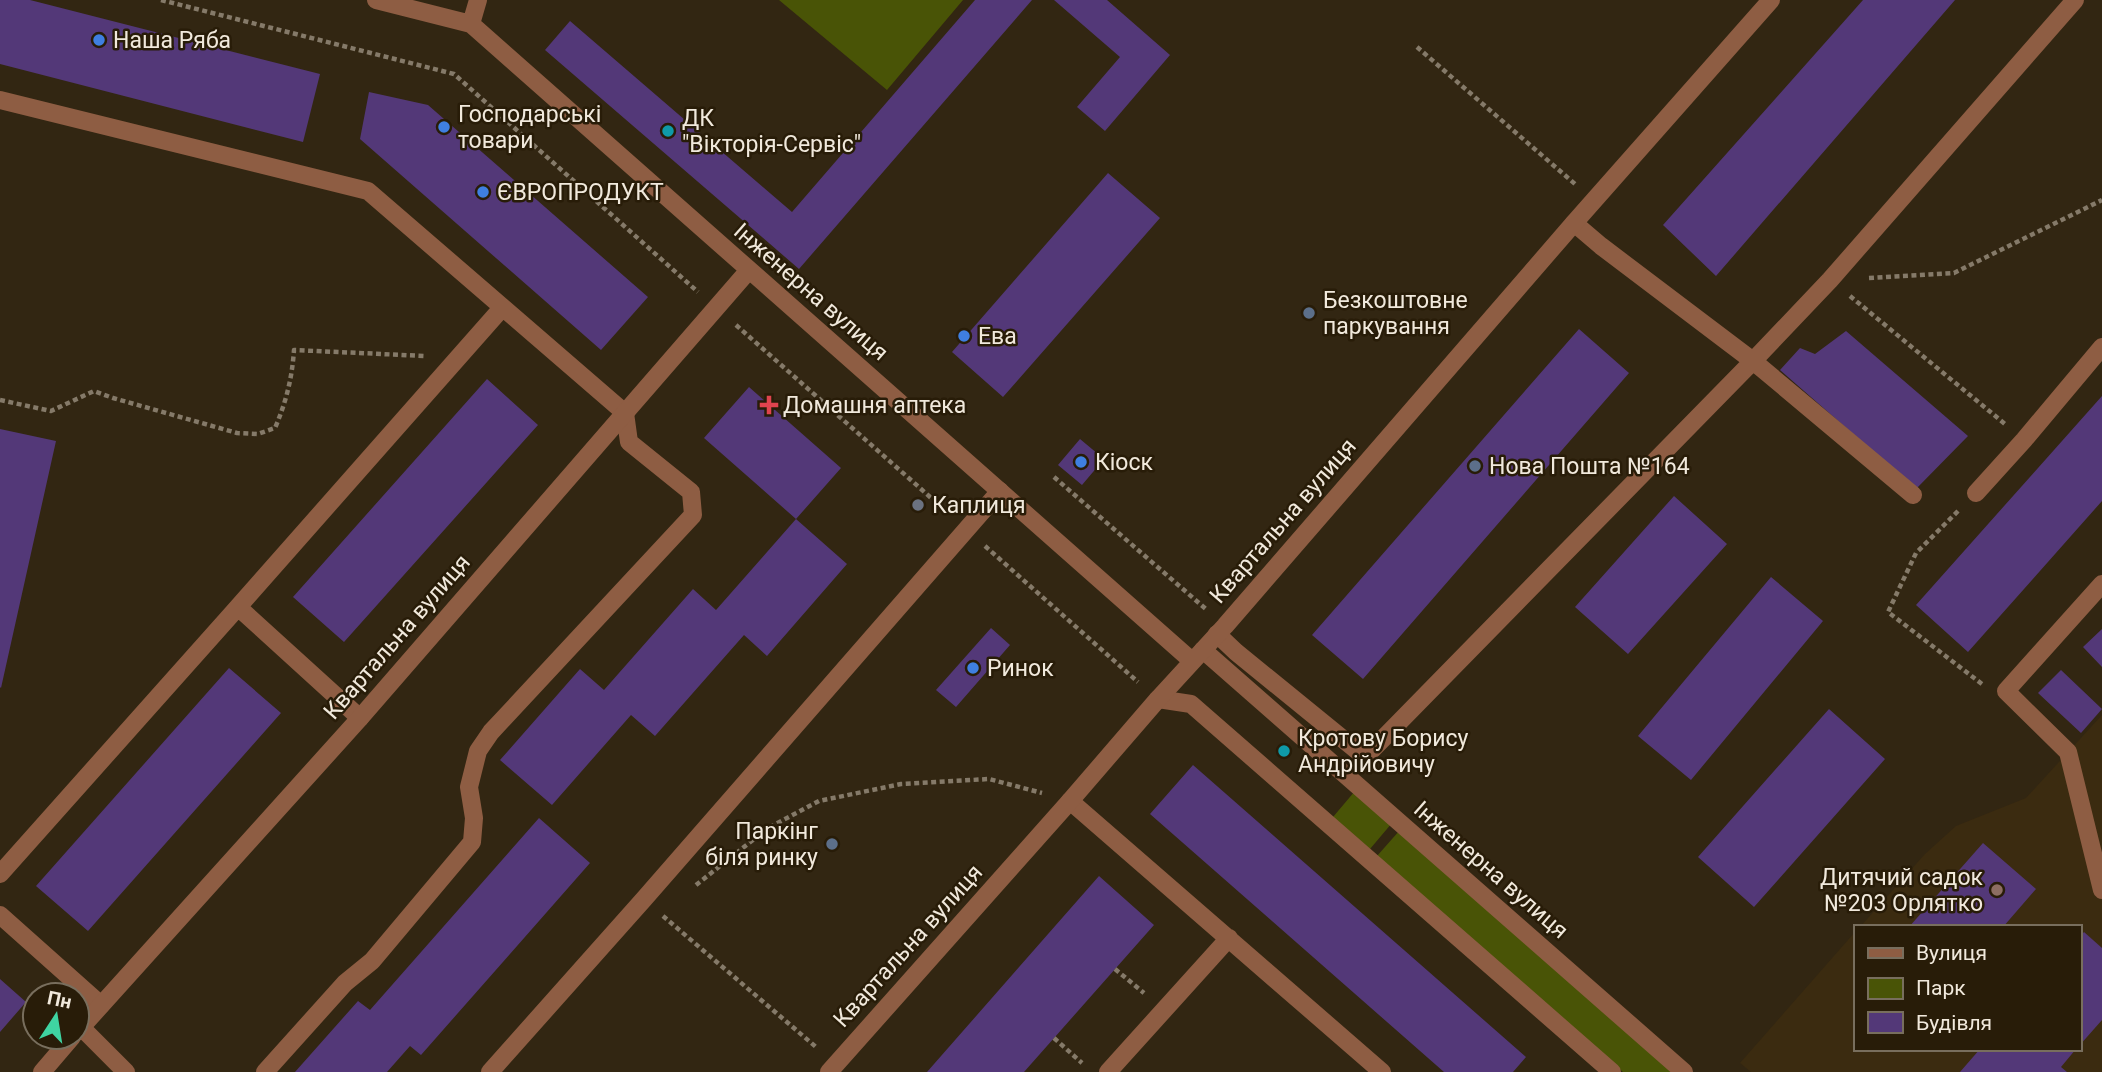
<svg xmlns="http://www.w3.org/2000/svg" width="2102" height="1072" viewBox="0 0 2102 1072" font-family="Roboto,sans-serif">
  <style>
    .built { fill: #3b2b10 }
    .green { fill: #495406 }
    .building { fill: #533878 }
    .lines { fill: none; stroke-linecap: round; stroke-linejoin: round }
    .path { stroke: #857a69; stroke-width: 4.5; stroke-dasharray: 5 3.5; stroke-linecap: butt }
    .service { stroke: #8e5d43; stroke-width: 18 }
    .pedestrian { stroke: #8e5d43; stroke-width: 18 }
    .minor { stroke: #8e5d43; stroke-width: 18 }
    .shop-dot { fill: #3f7fe0; stroke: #281c08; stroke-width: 2.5 }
    .culture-dot { fill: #0f9aa8; stroke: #281c08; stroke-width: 2.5 }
    .service-dot { fill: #5c6f8a; stroke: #281c08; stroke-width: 2.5 }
    .health-dot { fill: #e0444e; stroke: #281c08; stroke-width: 2.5 }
    .worship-dot { fill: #6b7280; stroke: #281c08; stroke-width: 2.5 }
    .education-dot { fill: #8d6e63; stroke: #281c08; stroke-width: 2.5 }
    .labels { text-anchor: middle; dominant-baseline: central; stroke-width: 5; stroke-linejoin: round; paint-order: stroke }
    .poi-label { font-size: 23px; fill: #f1e9dc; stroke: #281c08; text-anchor: start }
    .street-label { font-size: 23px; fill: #f1e9dc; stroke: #281c08 }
  </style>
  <rect width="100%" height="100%" fill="#322612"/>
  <!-- built -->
  <path class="built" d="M2102,715V1072H1751L1740,1063L1855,932V1049H2079V927H1860L1925,854L1956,826L2026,798Z"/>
  <!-- green -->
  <path class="green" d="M779,0H963L887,90Z
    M1355,791L1392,823L1370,849L1333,817Z
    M1400,830L1676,1072H1623L1377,856Z"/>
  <!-- building -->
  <path class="building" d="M0,0H30L320,74L303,142L0,64Z
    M975,0H1032L799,269L545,50L570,21L792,212Z
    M1054,0H1107L1170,55L1105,131L1077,107L1120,57Z
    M1863,0H1955L1716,276L1663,225Z
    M369,92L428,105L648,297L601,350L360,139Z
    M1108,173L1160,218L1003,397L952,352Z
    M1579,329L1629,373L1363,679L1312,635Z
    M1846,331L1968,436L1916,489L1780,370L1800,348L1815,354Z
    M487,379L538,425L344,642L293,597Z
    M749,387L841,468L796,519L704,438Z
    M2102,396V501L1968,652L1916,605Z
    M0,429L56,441L1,688L0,687Z
    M1080,439L1104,459L1082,485L1058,465Z
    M1674,496L1727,544L1628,654L1575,607Z
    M796,519L847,564L767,656L744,635L655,736L631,715L552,805L500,760L580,669L604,690L693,589L716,610Z
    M1771,577L1823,621L1691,780L1638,736Z
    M991,628L1010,645L956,707L936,690Z
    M2102,629V667L2083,647Z
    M229,668L281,713L88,931L36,886Z
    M2061,670L2102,709L2081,733L2038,693Z
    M1829,709L1885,759L1754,907L1698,857Z
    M1193,765L1526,1057L1513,1072H1444L1150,814Z
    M539,818L590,863L421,1055L410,1046L387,1072H295L358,1001L370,1010Z
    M1983,843L2036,889L2003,927H1909Z
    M1099,876L1154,925L1024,1072H927Z
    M2084,932L2102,948V1020L2079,1046V938Z
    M0,979L26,1002L0,1032Z
    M1980,1049H2076L2061,1067L2067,1072H1960Z"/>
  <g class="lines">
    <!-- path -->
    <path class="path" d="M161,0L454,74L698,292
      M1417,47L1575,184
      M1869,278L1954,273L2102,200
      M1850,296L2005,424
      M736,325L947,512
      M0,400L51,411L94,391L113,398L237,433L258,434L275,428C286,402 292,379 294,350L425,356
      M1054,477L1207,610
      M1958,511L1916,553L1888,612L1982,684
      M985,546L1138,682
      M696,885L768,828L819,801L901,784L989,779L1042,793
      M663,916L816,1047
      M1115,969L1144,993
      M1054,1038L1082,1063"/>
    <!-- service -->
    <path class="service" d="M0,100L368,191L625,413L629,442L691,492L693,515L491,732L478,751L469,787L474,818L472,842L372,961L345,983L265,1072
      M1976,493L2024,440L2102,347
      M1913,495L1753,361L1830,280L2075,0
      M2102,584L2006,691L2068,752L2102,890
      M238,607L502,308
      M1217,634L1236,652L1365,757L1753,361L1601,246L1574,223
      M1070,801L1382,1072
      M0,874L238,607L360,718
      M0,915L101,1005
      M81,1027L126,1072
      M490,1072L644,899L1000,491
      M1108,1072L1229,938"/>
    <!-- pedestrian -->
    <path class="pedestrian" d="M1203,650L1684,1072
      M1158,699L1191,704L1612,1072"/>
    <!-- minor -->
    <path class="minor" d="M376,0L471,24L1192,661
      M471,24L478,0
      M77,1032L360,718L749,270
      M42,1072L72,1037
      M829,1072L1070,801L1158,699L1225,626L1574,223L1771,0"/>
  </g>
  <!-- markers -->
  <g class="shop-dot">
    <circle cx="99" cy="40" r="7"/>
    <circle cx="444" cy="127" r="7"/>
    <circle cx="483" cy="192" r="7"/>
    <circle cx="964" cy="336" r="7"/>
    <circle cx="1081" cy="462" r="7"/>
    <circle cx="973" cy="668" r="7"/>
  </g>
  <g class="culture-dot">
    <circle cx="668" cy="131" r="7"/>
    <circle cx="1284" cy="751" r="7"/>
  </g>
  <g class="service-dot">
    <circle cx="1309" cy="313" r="7"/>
    <circle cx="1475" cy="466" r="7"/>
    <circle cx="832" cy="844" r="7"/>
  </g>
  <path class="health-dot" d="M765.5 394.5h7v7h7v7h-7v7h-7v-7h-7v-7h7z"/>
  <circle class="worship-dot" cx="918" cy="505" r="7"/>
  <circle class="education-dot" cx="1997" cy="890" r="7"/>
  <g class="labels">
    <!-- poi labels -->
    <g class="poi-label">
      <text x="113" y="40">Наша Ряба</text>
      <text x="458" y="114">Господарські<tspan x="458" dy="26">товари</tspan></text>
      <text x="682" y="118">ДК<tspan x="682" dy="26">"Вікторія-Сервіс"</tspan></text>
      <text x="497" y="192">ЄВРОПРОДУКТ</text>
      <text x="1323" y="300">Безкоштовне<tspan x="1323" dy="26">паркування</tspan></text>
      <text x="978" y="336">Ева</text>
      <text x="783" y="405">Домашня аптека</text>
      <text x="1095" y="462">Кіоск</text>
      <text x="1489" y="466">Нова Пошта №164</text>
      <text x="932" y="505">Каплиця</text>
      <text x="987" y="668">Ринок</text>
      <text x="1298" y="738">Кротову Борису<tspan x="1298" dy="26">Андрійовичу</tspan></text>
      <text x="818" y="831" text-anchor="end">Паркінг<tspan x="818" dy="26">біля ринку</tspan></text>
      <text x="1983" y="877" text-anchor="end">Дитячий садок<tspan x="1983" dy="26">№203 Орлятко</tspan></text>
    </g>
    <!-- street labels -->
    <g class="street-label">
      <text transform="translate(811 292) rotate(41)">Інженерна вулиця</text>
      <text transform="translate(1283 521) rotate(-49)">Квартальна вулиця</text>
      <text transform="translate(397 637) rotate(-49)">Квартальна вулиця</text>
      <text transform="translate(1491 870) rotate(41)">Інженерна вулиця</text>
      <text transform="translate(908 946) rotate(-48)">Квартальна вулиця</text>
    </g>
  </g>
  <!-- legend -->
  <rect x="1854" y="925" width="228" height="126" fill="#281c08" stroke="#786e5d" stroke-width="2"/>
  <rect x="1868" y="948" width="35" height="10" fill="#8e5d43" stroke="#786e5d" stroke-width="2"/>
  <text x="1916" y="960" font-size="21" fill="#f1e9dc">Вулиця</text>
  <rect x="1868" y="978" width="35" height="21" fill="#495406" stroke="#786e5d" stroke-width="2"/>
  <text x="1916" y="995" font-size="21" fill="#f1e9dc">Парк</text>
  <rect x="1868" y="1012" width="35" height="21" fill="#533878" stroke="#786e5d" stroke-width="2"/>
  <text x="1916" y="1030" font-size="21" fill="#f1e9dc">Будівля</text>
  <!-- north arrow -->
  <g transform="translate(56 1016) rotate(12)"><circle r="33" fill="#281c08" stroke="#786e5d" stroke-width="2"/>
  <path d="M0-5L12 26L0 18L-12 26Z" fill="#3fd4a2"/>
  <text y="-10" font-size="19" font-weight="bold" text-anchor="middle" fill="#f1e9dc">Пн</text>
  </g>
</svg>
